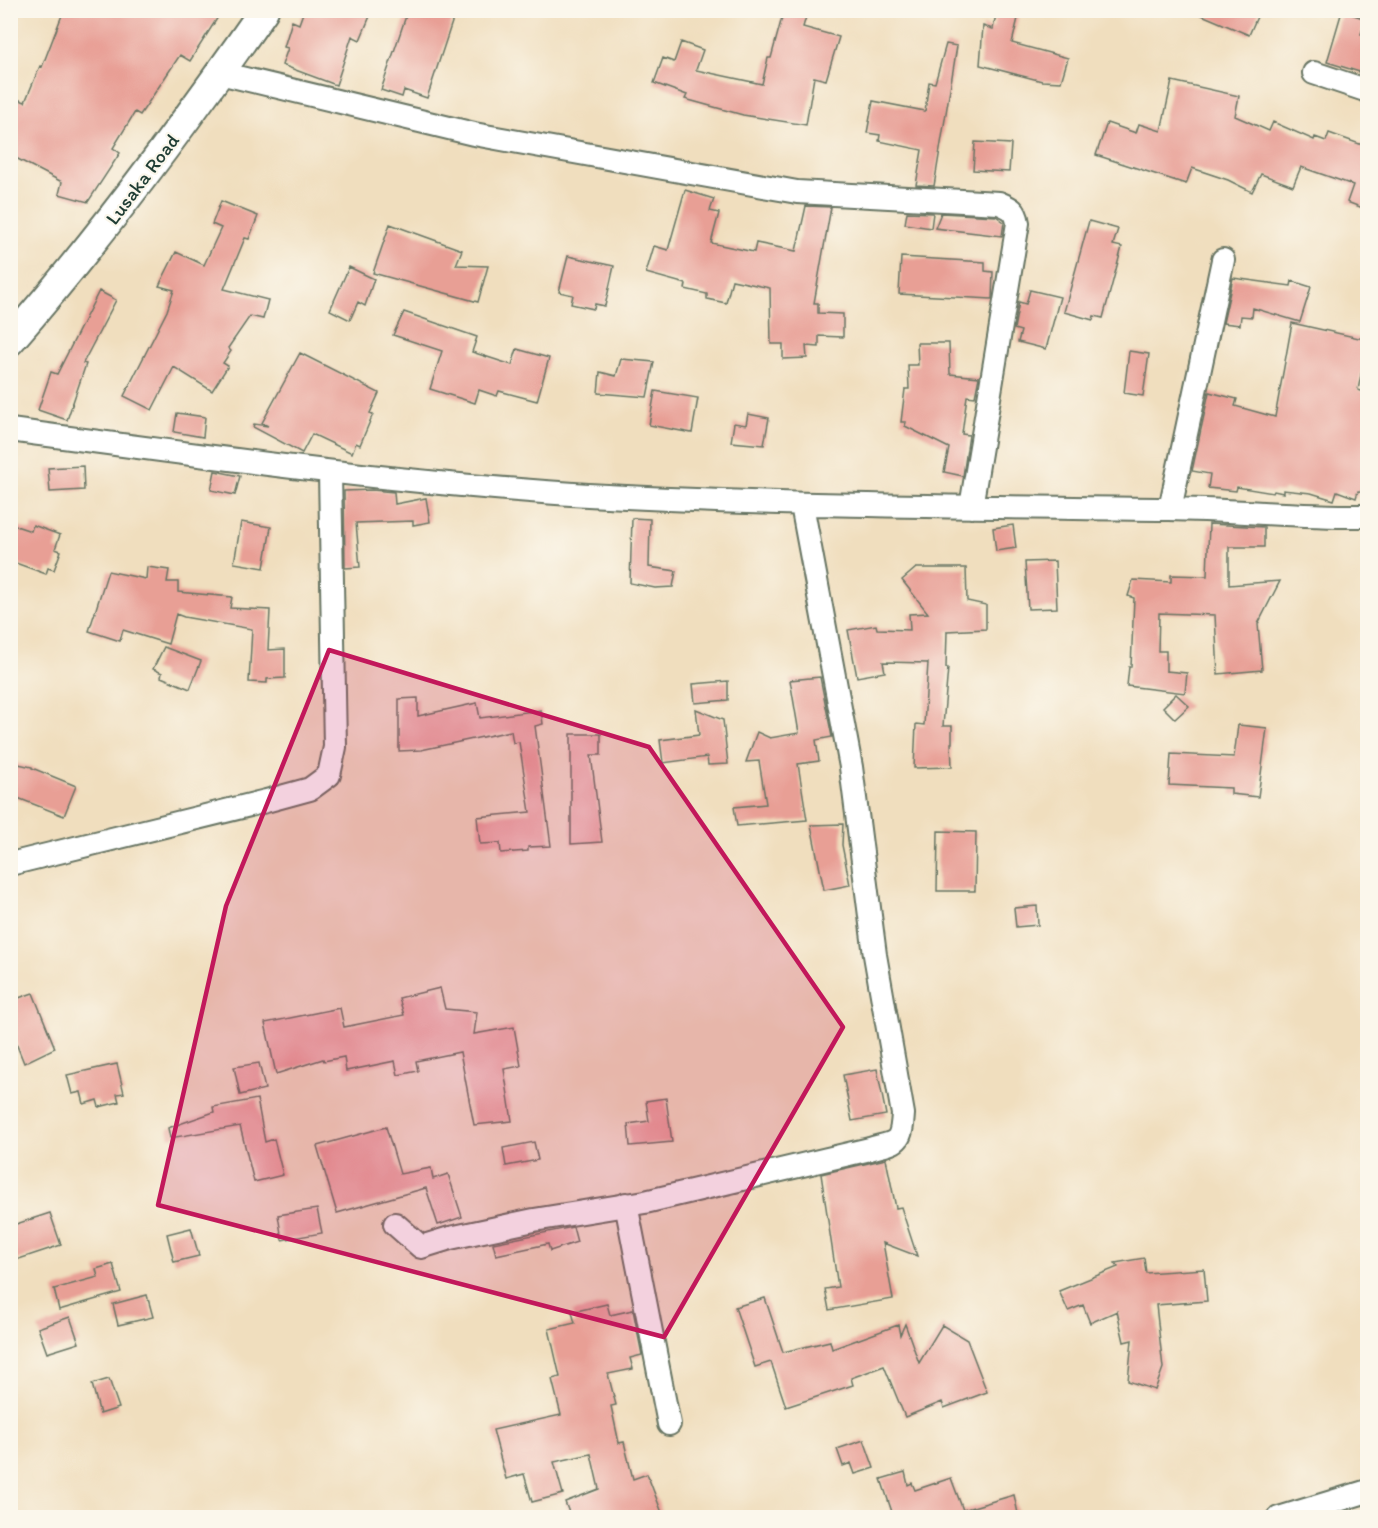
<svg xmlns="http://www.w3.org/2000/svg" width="1378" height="1528" viewBox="0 0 1378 1528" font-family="Itim,sans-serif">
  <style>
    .building { fill: #e89f95 }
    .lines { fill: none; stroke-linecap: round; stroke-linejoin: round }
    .minor-casing { stroke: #687564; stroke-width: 26 }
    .tertiary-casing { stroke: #687564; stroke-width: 32 }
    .minor { stroke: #fff; stroke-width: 22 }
    .tertiary { stroke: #fff; stroke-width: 28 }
    .marked { fill: #c2185b; fill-opacity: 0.2; stroke: #c2185b; stroke-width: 4.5; stroke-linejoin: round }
    .labels { text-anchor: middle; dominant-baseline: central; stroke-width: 4.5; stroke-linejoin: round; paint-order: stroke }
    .street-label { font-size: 20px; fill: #1f3d34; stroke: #fbf7ec }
  </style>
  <rect width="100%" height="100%" fill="#fbf7ec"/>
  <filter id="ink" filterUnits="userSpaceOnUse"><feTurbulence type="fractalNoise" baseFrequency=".0167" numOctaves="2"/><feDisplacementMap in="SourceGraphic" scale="12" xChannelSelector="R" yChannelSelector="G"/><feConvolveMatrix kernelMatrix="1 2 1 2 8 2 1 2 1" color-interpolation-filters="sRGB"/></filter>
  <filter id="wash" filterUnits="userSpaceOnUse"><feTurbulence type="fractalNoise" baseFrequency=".008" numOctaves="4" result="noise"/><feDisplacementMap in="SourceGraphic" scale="24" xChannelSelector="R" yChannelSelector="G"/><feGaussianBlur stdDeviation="1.35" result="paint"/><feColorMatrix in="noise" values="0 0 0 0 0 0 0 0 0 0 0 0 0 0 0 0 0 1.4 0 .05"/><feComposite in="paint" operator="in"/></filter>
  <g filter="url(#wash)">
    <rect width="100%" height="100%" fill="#f0debe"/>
    <g id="blocks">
      <!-- building -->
      <path class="building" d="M64,10H207L218,17L190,61L180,55L140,115L135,112L113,148L120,153L88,202L59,194L62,182L10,155V96L25,102L40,66L42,67Z
        M304,10H358L370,16L360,40L352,36L336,85L282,65L288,48L284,47L292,21L299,24Z
        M408,10H456L427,98L404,90L402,97L381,90Z
        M784,10H808L803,27L839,37L826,80L814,77L806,125L743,115L685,99L687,95L654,83L663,58L674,62L681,42L703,50L696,70L762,84L768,58H771Z
        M997,10H1020L1012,43L1068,58L1061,82L1042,81L980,65L983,26L993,29Z
        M1190,10H1260L1249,35Z
        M1342,11L1366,19L1361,34L1368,36V58L1363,73L1327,62Z
        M946,44L957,46L934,186L916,185L922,150L879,141L880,135L867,133L873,101L925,111L929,82L935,83Z
        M1172,81L1239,96L1235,116L1269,131L1273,122L1314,140L1315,137L1326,141L1329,133L1368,147V210L1347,202L1353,185L1301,167L1293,186L1261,174L1252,192L1228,180L1192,168L1186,184L1096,155L1107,123L1136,133L1139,124L1161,131Z
        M975,142L1011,144L1009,172L973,170Z
        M685,190L714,199L710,211L719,213L711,243L754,252L756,243L796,251L806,206L831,207L814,303H818V313L843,314V337L819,336V347L806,346L807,358L783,359V344H771L770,288L732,280L726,303L707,299V294L685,289L686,284L646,273L654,246L668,250Z
        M221,201L258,216L249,239L245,238L224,289L268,300L263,319L250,316L228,348L231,351L223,363L228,366L212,391L174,367L152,410L124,396L167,311L174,290L159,286L176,252L204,265L221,228L212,224Z
        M907,212L933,213L931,228L905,224Z
        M941,213L996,216L1004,222L1002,236L935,228Z
        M1089,221L1118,229L1113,245L1122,247L1103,318L1094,316L1093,320L1064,312Z
        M390,224L462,250L456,265L488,266L478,302L373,273Z
        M568,256L614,266L605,306L595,304L594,309L571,304L573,295L559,292Z
        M901,257L985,262V271L993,272L992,299L899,294Z
        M349,267L374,279L365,306L358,302L350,320L330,310Z
        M1233,278L1291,286L1292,281L1311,287L1300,322L1253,308L1252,317L1241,316L1240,325L1223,323Z
        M1030,290L1060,297L1046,349L1018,342L1021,331L1014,329L1019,302L1026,304Z
        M99,291L116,300L83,363L86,364L67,420L38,410L51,372L57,374Z
        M404,312L477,337L472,352L512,365L517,349L549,358L537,401L499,391L497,396L479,390L475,403L430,389L442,351L393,335Z
        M1292,323L1368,340L1358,390L1368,393V492L1358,491L1356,498L1337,491L1334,500L1311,493L1283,490V493L1274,491L1273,493L1237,487L1236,491L1208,488L1210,474L1192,471L1209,392L1237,399L1235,406L1275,417Z
        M917,343H949L950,374L979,377L975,397L967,396L962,434L969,435L963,476L944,472L949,448L905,426L906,422H901L905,389H909L908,365H918Z
        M1129,351L1149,354L1143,396L1124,393Z
        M300,353L379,393L370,413L373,414L360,445L356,443L352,453L312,434L302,453L253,427L254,424L268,426L262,423Z
        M621,359L654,362L647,397L598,393L600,372L616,376Z
        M655,391L698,398L692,433L649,425Z
        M177,413L205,417L203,437L174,432Z
        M748,414L769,418L764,445L731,442L734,423L746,425Z
        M83,466L84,490L50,492L48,468Z
        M215,471L240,476L235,495L211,490Z
        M372,490L394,492L395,504L426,498L430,522L413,525V521L356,523L360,567L345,568L344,491Z
        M632,518L650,519L649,567L676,571L673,587L655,588L630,583Z
        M241,522L271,527L264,568L234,563Z
        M10,524L31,531L33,525L60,535L55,549L61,551L54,570L48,568L46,574L10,561Z
        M1209,524L1264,527V547H1229V585L1280,581L1258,624L1262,670L1218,674L1215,615L1159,613L1158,651H1166V671L1187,673L1185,693L1127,686L1129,667H1131L1134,598L1128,596L1133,580L1171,582V575L1207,576Z
        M1013,525L1016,548L996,551L993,528Z
        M1055,561L1057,608L1028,609L1025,562Z
        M147,567L169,570L167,582H178V592L232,597L230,608L270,610L268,650L285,649V678L267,679V683L249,682L252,629L184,617L176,614L168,644L123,630L120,641L89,631L108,571L146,579Z
        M916,568H966L967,601L986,605V629L947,631L946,668H948L943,726H952V743H951L952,767L914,768L916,724L924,725L928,663L883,662L885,672L857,677L848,630L876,625L877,629L910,630L909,614L928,613L902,580Z
        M164,647L201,661L190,689L161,677L162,673L153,669Z
        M820,677L832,737L816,740L819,761L798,764L807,820L737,826L734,807L766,804L759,761L746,762L757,732L770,738L799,733L790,680Z
        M728,681V700L695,703L693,684Z
        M1176,694L1189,706L1175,719L1163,707Z
        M418,698V716L477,703L480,718L541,710L543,724L535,726L551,846L528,847V851L501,853L500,843L480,844L477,817L530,812L519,742L513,743L511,731L421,750L399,751V699Z
        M696,709L723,720L728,764L708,765L707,757L663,763L660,740L699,735Z
        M1238,725L1267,728L1258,797L1231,794V788L1169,785L1171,754L1234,757Z
        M571,734H601V755H591L602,842L571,844Z
        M14,763L32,767V768L76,786L64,816L10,795V779Z
        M843,824L842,845L850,885L824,890L811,825Z
        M938,831L976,832L975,891H937Z
        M1037,906L1038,925L1016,927L1014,908Z
        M440,988L445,1009L477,1012L474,1034L514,1027L521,1066L504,1069L512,1121L474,1125L460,1052L416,1061L418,1071L398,1075L395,1061L346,1071L344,1057L324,1061L323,1059L276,1074L265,1023L340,1008L344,1027L404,1015L399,998Z
        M33,993L55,1048L24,1063L10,1028V1001Z
        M259,1063L265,1089L240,1095L234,1067Z
        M117,1064L124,1093L117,1094L119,1102L99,1107L97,1100L84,1104L81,1092L72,1094L67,1075Z
        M877,1069L886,1115L852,1121L843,1075Z
        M666,1098L672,1142L630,1146L628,1124L649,1121L646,1101Z
        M257,1099L265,1142L274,1139L283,1175L254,1182L240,1126L170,1138L168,1128L214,1112L213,1107Z
        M386,1127L400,1174L431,1168L433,1179L448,1174L462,1217L438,1225L426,1188L337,1213L317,1146Z
        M534,1142L538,1160L506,1166L503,1148Z
        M886,1159L896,1208L901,1207L917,1256L883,1243L893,1299L829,1310L825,1289L838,1287L821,1174Z
        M317,1209L322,1233L282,1240L278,1215Z
        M50,1213L61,1245L10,1262V1226Z
        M573,1227L577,1242L550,1251L548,1244L496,1255L493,1243Z
        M191,1228L199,1256L174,1262L167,1234Z
        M1144,1258L1146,1273L1204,1269L1207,1301L1156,1305L1163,1368L1155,1390L1128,1381L1132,1340L1124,1342L1117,1311L1090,1323L1083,1305L1068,1311L1059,1291L1118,1267L1115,1263Z
        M113,1264L121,1292L59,1310L54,1289L98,1277L96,1269Z
        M147,1295L153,1317L118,1325L113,1304Z
        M765,1298L783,1352L830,1341L832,1349L898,1325L900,1335L905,1324L919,1363L942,1325L967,1340L987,1392L944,1408L942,1402L905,1417L884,1366L851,1378L853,1385L786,1407L771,1362L755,1367L735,1307Z
        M607,1304L610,1315L633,1310L642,1355L630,1358L633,1369L608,1374L616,1405L611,1406L619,1443L624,1442L633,1479L647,1474L664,1518H571L565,1502L599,1489L591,1454L554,1462L563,1494L532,1502L524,1474L506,1479L493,1430L561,1415L552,1379L560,1377L549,1329L575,1323L572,1312Z
        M70,1317L79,1343L47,1353L38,1328Z
        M109,1379L119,1408L100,1414L92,1384Z
        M864,1440L874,1468L855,1474L851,1463L843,1466L837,1449Z
        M905,1472L908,1485L912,1483L915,1490L951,1478L963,1510L1014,1495L1019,1518H894L881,1479Z"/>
    </g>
  </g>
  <g filter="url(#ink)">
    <use href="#blocks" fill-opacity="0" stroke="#687564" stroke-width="1.5"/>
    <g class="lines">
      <defs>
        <path id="minor" d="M220,73L474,134L797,192L999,203C1011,208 1016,210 1018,223L971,507
          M1314,73L1368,91
          M10,430C203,456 395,483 588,495C782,506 975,507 1169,509C1236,510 1301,517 1368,516
          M1170,509L1223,260
          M10,864L266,801L310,789L329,775L335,747L330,473
          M626,1204L669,1424
          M395,1224L421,1247L450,1238L534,1220L645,1202L870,1149C897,1141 901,1145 903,1114L875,955L851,767L802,505
          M1279,1518L1368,1491"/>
        <path id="tertiary" d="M10,341C102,236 184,125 264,10"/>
      </defs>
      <!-- minor casing -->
      <use href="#minor" class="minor-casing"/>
      <!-- tertiary casing -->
      <use href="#tertiary" class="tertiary-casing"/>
      <!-- minor -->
      <use href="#minor" class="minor"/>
      <!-- tertiary -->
      <use href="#tertiary" class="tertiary"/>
    </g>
  </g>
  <!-- marked area -->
  <path class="marked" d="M329,650L649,747L843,1027L664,1337L158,1205L226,906Z"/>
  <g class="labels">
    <!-- street labels -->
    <g class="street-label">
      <text transform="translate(142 179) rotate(-53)">Lusaka Road</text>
    </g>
  </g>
  <!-- margin -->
  <rect width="1378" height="1528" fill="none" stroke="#fbf7ec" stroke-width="36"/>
</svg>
